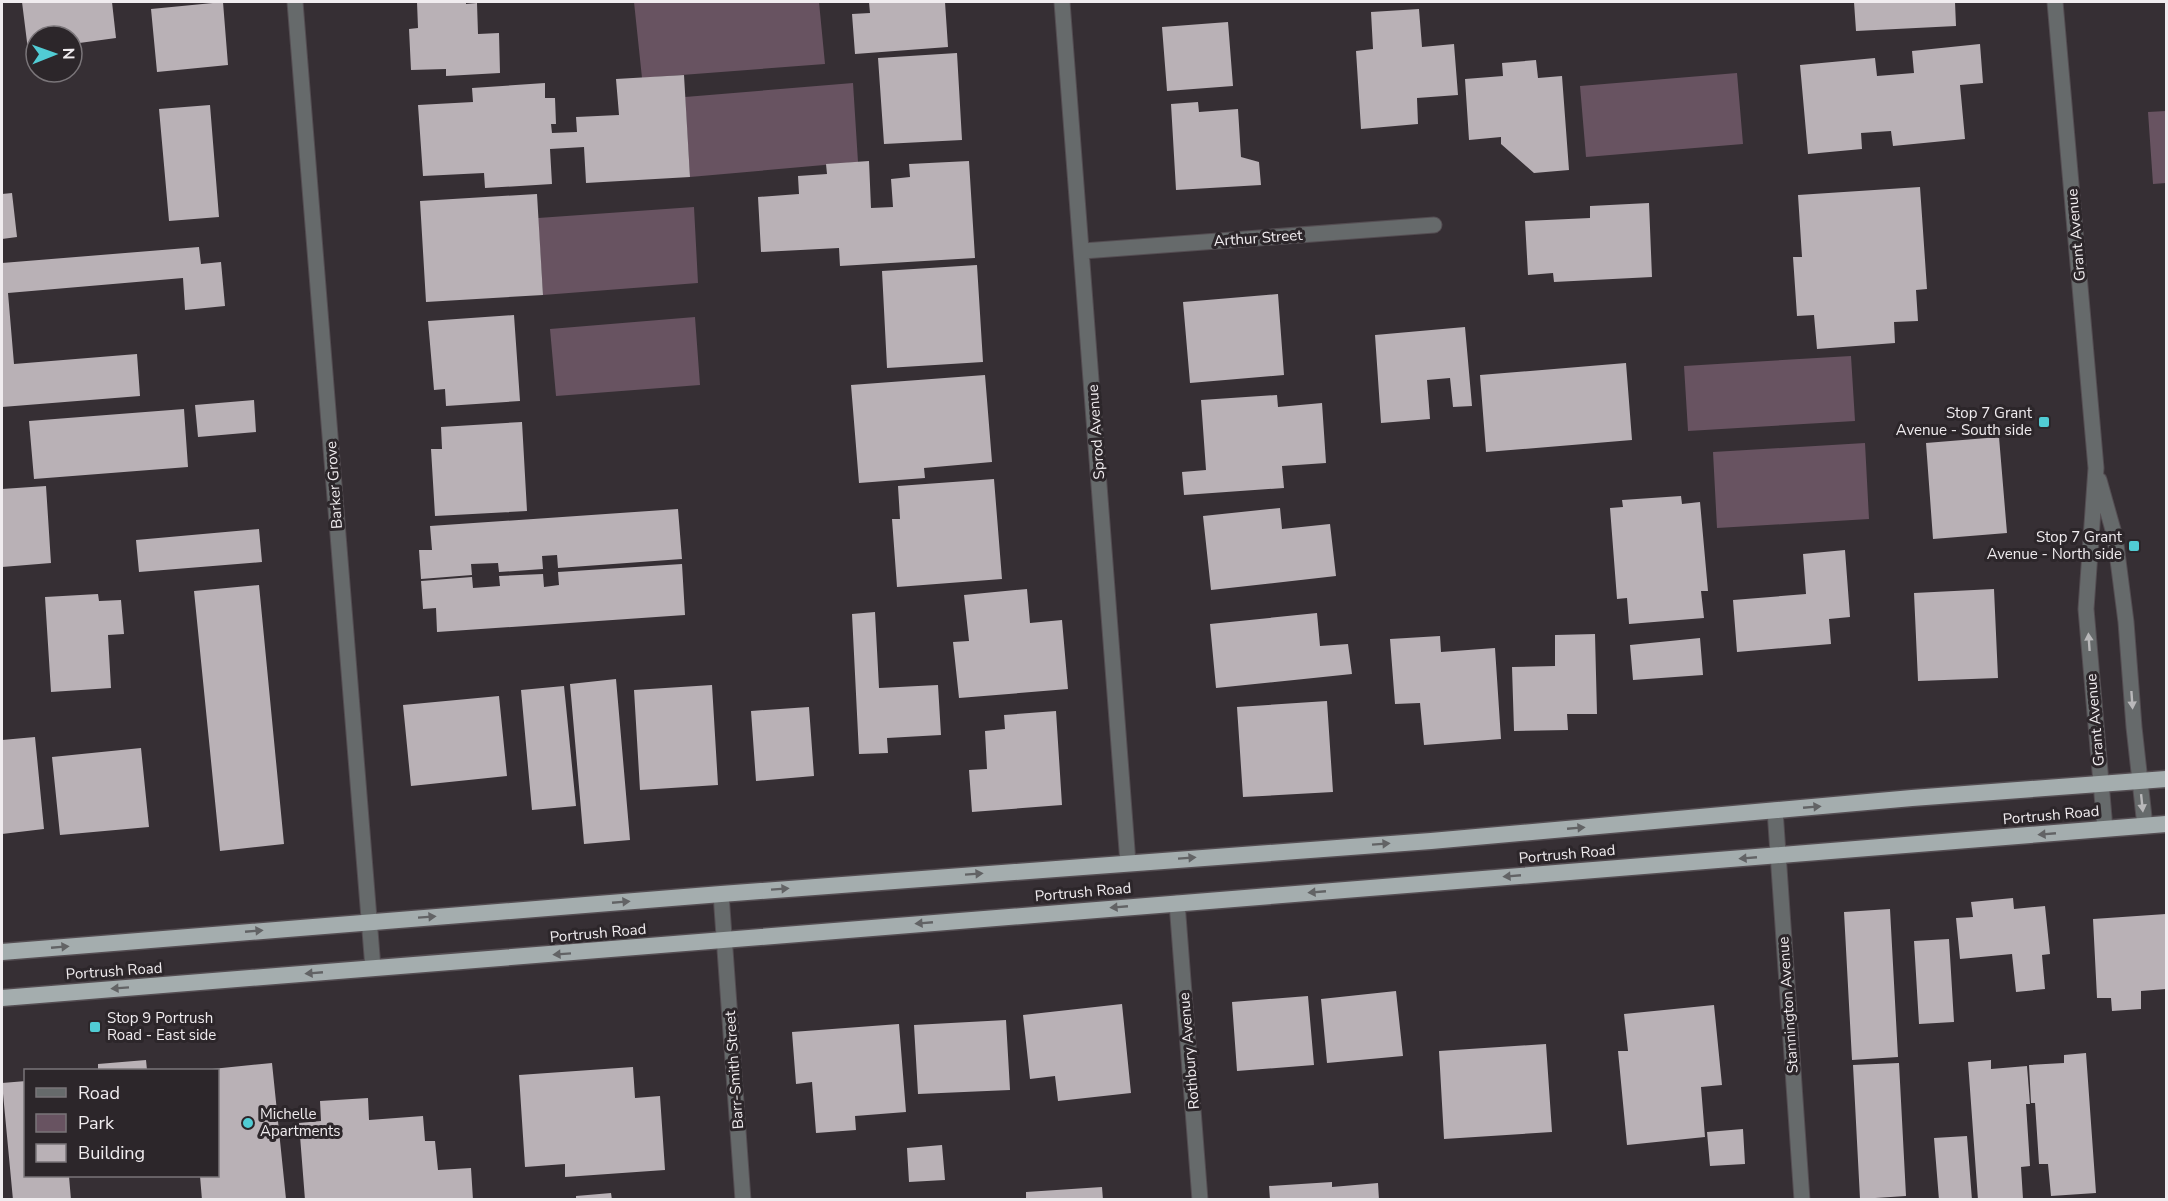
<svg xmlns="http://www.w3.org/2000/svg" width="2168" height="1201" viewBox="0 0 2168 1201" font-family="'Nunito Sans',sans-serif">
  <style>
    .green { fill: #685361 }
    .building { fill: #b9b1b6 }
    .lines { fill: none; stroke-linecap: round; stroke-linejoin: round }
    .minor-casing { stroke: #544d52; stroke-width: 17 }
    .trunk-casing { stroke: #544d52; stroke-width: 19 }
    .minor { stroke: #666a6b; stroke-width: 15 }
    .trunk { stroke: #a4adae; stroke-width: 16 }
    .oneway { fill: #b9b8ba }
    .oneway2 { fill: #626365 }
    .poi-dot { fill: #51ccd4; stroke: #2c262a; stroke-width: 2 }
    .labels { text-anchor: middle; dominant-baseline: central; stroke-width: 6; stroke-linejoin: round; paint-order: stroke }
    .street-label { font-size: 15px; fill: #f0ecef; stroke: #2c262a }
    .poi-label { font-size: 15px; fill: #f0ecef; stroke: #2c262a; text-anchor: end }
  </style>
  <rect width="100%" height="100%" fill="#362f34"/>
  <!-- green -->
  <path class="green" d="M634,2H819L825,64L642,78Z
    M1737,73L1743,144L1586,157L1580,86Z
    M853,83L858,162L690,177L685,97Z
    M2166,111V183L2153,184L2148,112Z
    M694,207L698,283L543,295L538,218Z
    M695,317L700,385L556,396L550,329Z
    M1851,356L1855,421L1688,431L1684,366Z
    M1865,443L1869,519L1717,528L1713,452Z"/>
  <!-- building -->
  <path class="building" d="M22,2H112L116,38L72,44V36H36V49L28,50Z
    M223,2L228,65L157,72L151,9Z
    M417,2H466V4L477,3L478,34L499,33L500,73L446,76V69L411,70L409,29L418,28Z
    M869,2H945L948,47L855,54L852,14L870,13Z
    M1854,2H1955L1956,26L1856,31Z
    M1419,9L1422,47L1454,44L1458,95L1417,98L1418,124L1361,129L1356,51L1373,49L1371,12Z
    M1228,22L1233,86L1167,91L1162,27Z
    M1980,44L1983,83L1960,85L1965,139L1893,146L1891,131L1861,133L1862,149L1808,154L1800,65L1875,58L1877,76L1914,73L1912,51Z
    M957,53L962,140L884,144L878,58Z
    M1536,60L1538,78L1562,76L1569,170L1534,173L1501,144V137L1469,140L1465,79L1503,76L1502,63Z
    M684,75L690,177L586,183L584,147L550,149L552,184L485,188L484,173L423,176L418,105L473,102L472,88L545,83V98H555L556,124H551L552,133L577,132L576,117L619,115L616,79Z
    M1198,102L1199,112L1238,109L1241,157L1259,162L1261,185L1176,190L1171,104Z
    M210,105L219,217L169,221L159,109Z
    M869,161L871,208L893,207L891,179L910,177L909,164L969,161L975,258L840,266L839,248L761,252L758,197L799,194L798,176L827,174L826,164Z
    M1920,187L1927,289L1916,290L1918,321L1894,322L1895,343L1817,349L1814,315L1797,316L1793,257H1802L1798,195Z
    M12,193L17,237L2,239V194Z
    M537,194L543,295L426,302L420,201Z
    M1649,203L1652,277L1554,282L1553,273L1528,275L1525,221L1590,218V206Z
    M199,247L201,264L221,262L225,306L185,310L183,278L8,293L14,364L137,354L140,396L2,407V263Z
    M977,265L983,362L887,368L882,271Z
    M1278,294L1284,375L1190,383L1183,302Z
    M514,315L520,401L446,406L445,389L434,390L428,321Z
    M1465,327L1472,406L1453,407L1450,378L1427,380L1430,419L1381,423L1375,335Z
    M1626,363L1632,440L1486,452L1480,375Z
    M985,375L992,462L924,468L925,478L859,483L851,385Z
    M1277,395L1278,407L1322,403L1326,463L1282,466L1284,488L1184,495L1182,472L1206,470L1201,400Z
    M254,400L256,432L198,437L195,405Z
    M184,409L188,467L34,479L29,421Z
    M522,422L527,511L435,516L431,449H442L441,427Z
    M1999,437L2007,533L1933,539L1926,443Z
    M994,479L1002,579L897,587L892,519H900L898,486Z
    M46,486L51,563L2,567V489Z
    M1681,496L1682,504L1700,502L1708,591H1701L1704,618L1629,624L1627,598L1617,599L1610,508L1623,507L1622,500Z
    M1280,508L1282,529L1330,524L1336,576L1211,590L1203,516Z
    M678,509L682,559L558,568L557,555L542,556L543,569L499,572L498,563L471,564L472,575L421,579L419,550H432L430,526Z
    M259,529L262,562L139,572L136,540Z
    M1845,550L1850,617L1829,619L1831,644L1737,652L1733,600L1806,594L1803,554Z
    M682,564L685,615L437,632L436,608L423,609L421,581L472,577L473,588L500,586L499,576L543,574L544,587L559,585L558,572Z
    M259,585L284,844L220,851L194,591Z
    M1027,589L1030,623L1062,620L1068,689L959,698L953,642L969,641L964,595Z
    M1994,589L1998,678L1918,681L1914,593Z
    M98,594L99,601L121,600L124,634L108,635L111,688L51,692L45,597Z
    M875,612L879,688L938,685L941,735L887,738L888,753L859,754L852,614Z
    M1317,613L1320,646L1348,644L1352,674L1216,688L1210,624Z
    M1595,634L1597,714H1567L1568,730L1514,731L1512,667L1555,666V635Z
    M1440,636L1441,652L1495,648L1501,739L1424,745L1420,703L1395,704L1390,639Z
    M1700,638L1703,675L1633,680L1630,645Z
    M616,679L630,840L584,844L570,684Z
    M712,685L718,785L640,790L634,690Z
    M564,686L576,806L532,810L521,690Z
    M499,696L507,776L411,786L403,705Z
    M1327,701L1333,792L1243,797L1237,707Z
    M809,707L814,776L756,781L751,711Z
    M1056,711L1062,805L972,812L969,770L987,769L985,731L1005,729L1004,715Z
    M35,737L44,829L2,834V740Z
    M141,748L149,827L60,835L52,757Z
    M2013,898L2014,909L2045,906L2050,954L2042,955L2045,989L2016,992L2012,954L1960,959L1956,918L1973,917L1971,902Z
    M1890,909L1898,1057L1852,1060L1844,912Z
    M2166,914V989L2141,991V1009L2112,1011L2111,998H2097L2093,919Z
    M1949,939L1954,1022L1919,1024L1914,941Z
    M1396,991L1403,1056L1327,1063L1321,999Z
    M1308,996L1314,1065L1237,1071L1232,1002Z
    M1122,1004L1131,1093L1058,1101L1055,1076L1030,1079L1023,1015Z
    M1714,1005L1722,1085L1701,1087L1705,1137L1627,1145L1618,1051H1628L1624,1014Z
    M1006,1020L1010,1090L918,1094L914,1025Z
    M899,1024L906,1112L855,1116L856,1130L816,1133L812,1082L796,1084L792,1032Z
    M1546,1044L1552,1132L1444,1139L1439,1051Z
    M2086,1053L2096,1193L2051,1196L2048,1164H2039L2035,1103H2031L2029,1065L2064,1063V1055Z
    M146,1060L147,1070H98V1064Z
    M1991,1060V1069L2027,1066L2030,1104H2026L2030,1166L2021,1167L2023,1199L1978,1200L1968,1062Z
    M272,1063L286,1199L202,1200L200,1176H218V1070H212V1069Z
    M1899,1063L1906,1196L1860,1199L1853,1065Z
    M633,1067L635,1098L660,1096L665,1170L565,1177V1164L525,1167L519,1075Z
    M26,1081V1176H69L71,1200H13L2,1083Z
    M368,1098L369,1120L423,1116L425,1141H435L438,1170L471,1168L473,1200H305L299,1123L321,1121L320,1101Z
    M1743,1129L1745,1164L1710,1166L1707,1132Z
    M1967,1136L1972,1200H1939L1934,1138Z
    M942,1145L945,1180L909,1182L907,1148Z
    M1332,1182V1187L1378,1183L1379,1200H1270L1269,1186Z
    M1102,1187L1103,1200H1026V1192Z
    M611,1193L612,1200H576V1196Z"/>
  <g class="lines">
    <defs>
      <path id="minor" d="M295,2L373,968
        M1062,2L1128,863
        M2055,2L2096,468L2086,609L2105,829
        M1083,251L1434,225
        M2099,480L2115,537L2126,622L2134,727L2145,826
        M1775,810L1802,1200
        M721,894L743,1200
        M1177,903L1200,1200"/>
      <path id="trunk" d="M2,952L721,894L1431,841L1912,798L2166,779
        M2,998L2166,824"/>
    </defs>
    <!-- minor casing -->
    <use href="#minor" class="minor-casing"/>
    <!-- trunk casing -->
    <use href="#trunk" class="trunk-casing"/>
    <!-- minor -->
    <use href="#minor" class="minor"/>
    <!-- trunk -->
    <use href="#trunk" class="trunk"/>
  </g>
  <!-- one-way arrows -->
  <defs><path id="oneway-solid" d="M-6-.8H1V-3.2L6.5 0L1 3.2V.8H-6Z" transform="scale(1.5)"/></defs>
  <g class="oneway">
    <use href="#oneway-solid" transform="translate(2089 642) rotate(-94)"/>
    <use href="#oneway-solid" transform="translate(2132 700) rotate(86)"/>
    <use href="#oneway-solid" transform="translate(2142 803) rotate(84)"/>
  </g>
  <g class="oneway2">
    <use href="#oneway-solid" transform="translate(1812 807) rotate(-5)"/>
    <use href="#oneway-solid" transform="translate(1576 828) rotate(-5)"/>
    <use href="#oneway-solid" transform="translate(2047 834) rotate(175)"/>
    <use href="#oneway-solid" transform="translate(1381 844) rotate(-4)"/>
    <use href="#oneway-solid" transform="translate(1187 858) rotate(-4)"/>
    <use href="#oneway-solid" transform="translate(1748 858) rotate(175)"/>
    <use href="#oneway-solid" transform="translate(974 874) rotate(-4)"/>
    <use href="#oneway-solid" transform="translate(1512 876) rotate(175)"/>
    <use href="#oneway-solid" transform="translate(780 889) rotate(-4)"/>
    <use href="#oneway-solid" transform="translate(1317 892) rotate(175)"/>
    <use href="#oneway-solid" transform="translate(621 902) rotate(-5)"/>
    <use href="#oneway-solid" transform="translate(1119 907) rotate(175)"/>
    <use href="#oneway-solid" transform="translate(427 917) rotate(-4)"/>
    <use href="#oneway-solid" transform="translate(924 923) rotate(175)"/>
    <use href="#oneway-solid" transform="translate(254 931) rotate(-5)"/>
    <use href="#oneway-solid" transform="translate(60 947) rotate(-5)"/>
    <use href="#oneway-solid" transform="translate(562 954) rotate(176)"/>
    <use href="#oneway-solid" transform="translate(314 973) rotate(175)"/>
    <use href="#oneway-solid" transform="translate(120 988) rotate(176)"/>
  </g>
  <!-- markers -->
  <g class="poi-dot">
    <rect x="2038" y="416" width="12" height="12" rx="3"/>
    <rect x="2128" y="540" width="12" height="12" rx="3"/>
    <rect x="89" y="1021" width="12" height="12" rx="3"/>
    <circle cx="248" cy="1123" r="6"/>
  </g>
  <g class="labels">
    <!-- street labels -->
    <g class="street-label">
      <text transform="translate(2076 235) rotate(-95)">Grant Avenue</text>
      <text transform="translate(1258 238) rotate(-4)">Arthur Street</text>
      <text transform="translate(1096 432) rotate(-94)">Sprod Avenue</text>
      <text transform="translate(334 485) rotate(-94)">Barker Grove</text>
      <text transform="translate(2095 720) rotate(-95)">Grant Avenue</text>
      <text transform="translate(2051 815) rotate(-5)">Portrush Road</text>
      <text transform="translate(1567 854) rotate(-5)">Portrush Road</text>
      <text transform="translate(1083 892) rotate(-5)">Portrush Road</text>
      <text transform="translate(598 933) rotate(-5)">Portrush Road</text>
      <text transform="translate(114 971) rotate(-4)">Portrush Road</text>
      <text transform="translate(1788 1005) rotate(-94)">Stannington Avenue</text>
      <text transform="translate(1189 1051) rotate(-95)">Rothbury Avenue</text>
      <text transform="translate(734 1070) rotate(-94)">Barr-Smith Street</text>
    </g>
    <!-- poi labels -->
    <g class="poi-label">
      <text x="2032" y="413">Stop 7 Grant<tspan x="2032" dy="17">Avenue - South side</tspan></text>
      <text x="2122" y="537">Stop 7 Grant<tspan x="2122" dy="17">Avenue - North side</tspan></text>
      <text x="107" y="1018" text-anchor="start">Stop 9 Portrush<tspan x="107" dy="17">Road - East side</tspan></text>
      <text x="260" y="1114" text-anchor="start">Michelle<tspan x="260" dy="17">Apartments</tspan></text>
    </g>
  </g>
  <!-- border -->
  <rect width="2168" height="1201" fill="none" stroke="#f0ecef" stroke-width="6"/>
  <!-- legend -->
  <rect x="24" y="1069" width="195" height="108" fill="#2c262a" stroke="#7a7579" stroke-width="1.5"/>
  <rect x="36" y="1088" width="30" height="9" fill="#666a6b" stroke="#7a7579" stroke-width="1.5"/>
  <text x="78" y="1099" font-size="18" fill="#f0ecef">Road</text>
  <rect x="36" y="1114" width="30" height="18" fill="#685361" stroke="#7a7579" stroke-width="1.5"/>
  <text x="78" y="1129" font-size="18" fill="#f0ecef">Park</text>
  <rect x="36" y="1144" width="30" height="18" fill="#b9b1b6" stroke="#7a7579" stroke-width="1.5"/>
  <text x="78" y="1159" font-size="18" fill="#f0ecef">Building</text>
  <!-- north arrow -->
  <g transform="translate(54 54) rotate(89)"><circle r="28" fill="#2c262a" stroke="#7a7579" stroke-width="1.5"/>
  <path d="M0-4.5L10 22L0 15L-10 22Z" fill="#51ccd4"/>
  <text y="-9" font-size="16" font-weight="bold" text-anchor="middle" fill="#f0ecef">N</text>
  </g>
</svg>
